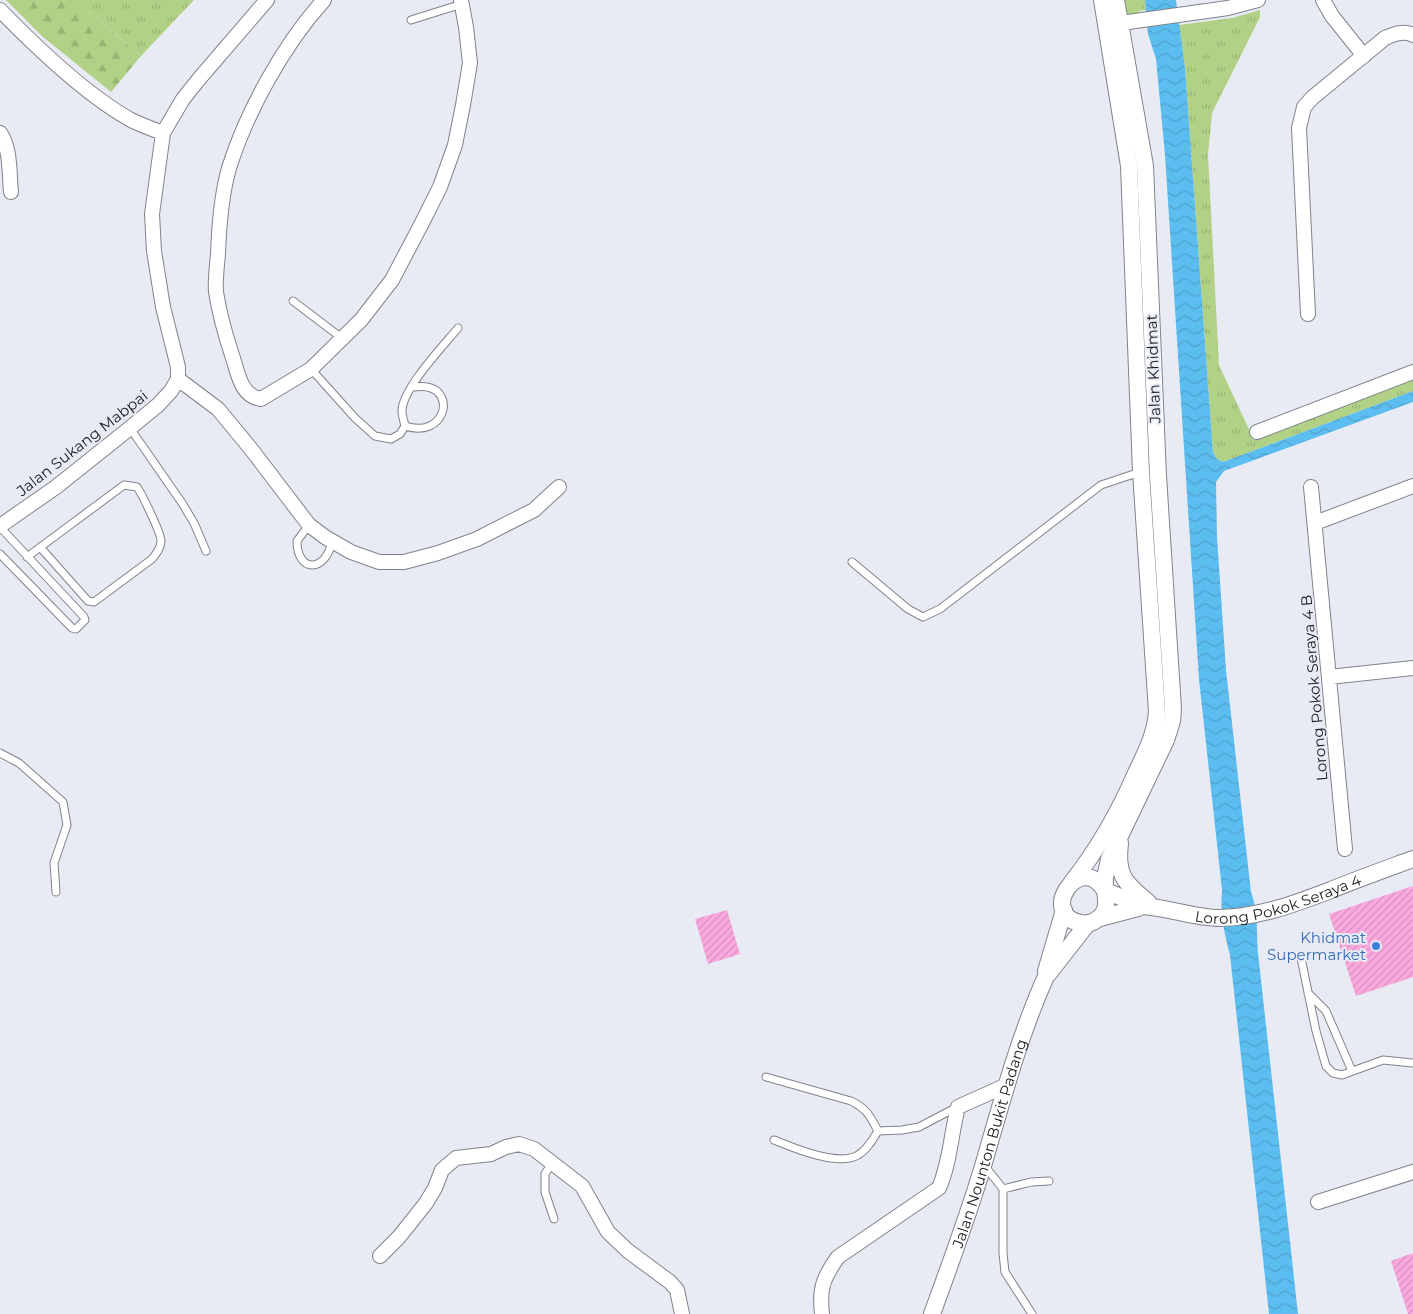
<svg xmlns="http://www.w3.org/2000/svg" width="1413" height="1314" viewBox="0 0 1413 1314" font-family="Montserrat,sans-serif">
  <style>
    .grass { fill: url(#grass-tufts) }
    .forest { fill: url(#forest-firs) }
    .water { fill: url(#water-waves) }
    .building { fill: url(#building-hatch) }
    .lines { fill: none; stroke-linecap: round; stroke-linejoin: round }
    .service-casing { stroke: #80838b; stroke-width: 9 }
    .minor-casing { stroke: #80838b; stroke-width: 16 }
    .tertiary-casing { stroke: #80838b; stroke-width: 18 }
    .service { stroke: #fff; stroke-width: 7 }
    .minor { stroke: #fff; stroke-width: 14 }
    .tertiary { stroke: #fff; stroke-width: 16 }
    .shop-dot { fill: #3f7fe0; stroke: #e8ebf4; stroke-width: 2 }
    .labels { text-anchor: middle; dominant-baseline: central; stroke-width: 4; stroke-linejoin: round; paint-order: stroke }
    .street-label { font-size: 15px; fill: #202124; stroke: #e8ebf4 }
    .shop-label { font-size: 15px; fill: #366cbe; stroke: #e8ebf4; text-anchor: end }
  </style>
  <defs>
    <pattern id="grass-tufts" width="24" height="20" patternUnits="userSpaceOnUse" patternTransform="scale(1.25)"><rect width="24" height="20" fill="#b1d286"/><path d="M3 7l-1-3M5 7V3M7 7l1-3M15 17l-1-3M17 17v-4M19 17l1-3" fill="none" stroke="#98b474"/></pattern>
    <pattern id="forest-firs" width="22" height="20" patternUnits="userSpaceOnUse" patternTransform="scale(1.25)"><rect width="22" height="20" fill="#b1d286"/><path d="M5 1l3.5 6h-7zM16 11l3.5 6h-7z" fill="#98b474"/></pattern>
    <pattern id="water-waves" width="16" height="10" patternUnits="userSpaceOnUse" patternTransform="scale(1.25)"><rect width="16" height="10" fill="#5cbdf0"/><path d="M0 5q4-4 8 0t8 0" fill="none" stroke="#50a2ce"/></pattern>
    <pattern id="building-hatch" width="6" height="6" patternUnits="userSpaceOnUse" patternTransform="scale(1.25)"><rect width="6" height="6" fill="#fba9de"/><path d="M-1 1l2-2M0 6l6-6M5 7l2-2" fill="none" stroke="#d791be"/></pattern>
  </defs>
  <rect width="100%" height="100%" fill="#e8ebf4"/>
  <!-- grass -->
  <path class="grass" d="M75,0H194L141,56Z
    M1118,0H1145L1146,10L1139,11V16C1124,15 1124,13 1118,0Z
    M1260,10V17L1212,113L1208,155L1219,365L1254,440L1413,379V391L1223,462L1217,459L1213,453L1185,68L1179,25L1232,18Z"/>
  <!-- forest -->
  <path class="forest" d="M6,0H75L141,56L111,92L42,36Z"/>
  <!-- water -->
  <path class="water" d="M1145,0H1176L1185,68L1213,453L1217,459L1223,462L1413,391V402L1224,471L1216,482L1217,537L1226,670L1251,892C1259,914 1256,931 1258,953L1298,1314H1269L1230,955C1224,932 1220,913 1222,890L1199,679L1165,155L1156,59L1148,34Z"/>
  <!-- building -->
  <path class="building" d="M1413,886V977L1356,996L1329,914Z
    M727,910L740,954L708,964L695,919Z
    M1413,1253V1314H1408L1391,1261Z"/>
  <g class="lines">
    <defs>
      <path id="service" d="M411,20L462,4
        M293,301L343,339
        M311,369L355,418L375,436L391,439L400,434L405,426C404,421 402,416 402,411C402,389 444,345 458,328
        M405,426C445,439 456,392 427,387C423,386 416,387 412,387
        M130,428L182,503L194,523L206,551
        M309,525L297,541C297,573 326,573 332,541
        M0,527L84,617L85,620L76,629L72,628L0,554
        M27,557C59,533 92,509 124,485L137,487C142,494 161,533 161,541C161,548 156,554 152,559L94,602L88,601L40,547
        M852,562L908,609L923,617L940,609L1101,485L1140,472
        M0,753L19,763L63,802L67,825L54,863L56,892
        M1301,958L1316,1031L1326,1066L1333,1073L1342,1075L1383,1060L1413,1063
        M1308,993L1326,1011L1352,1071
        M766,1077L851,1101C867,1109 870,1116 878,1131L902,1130L919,1127L957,1107
        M774,1140C794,1148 838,1167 858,1155C867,1150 873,1139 878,1131
        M552,1163L545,1174V1192L554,1219
        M984,1165L1003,1189V1253L1005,1272L1032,1314
        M1003,1189L1031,1182L1049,1181"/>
      <path id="minor" d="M324,0C284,44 247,111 229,168C221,196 219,226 218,254C217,266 215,280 216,292C219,311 226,337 232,355C238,372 240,396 261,399L311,369L361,320L392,280L423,221L440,187L455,145L463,105L470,63L466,27L461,0
        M1323,0L1332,16L1364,56
        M0,10C36,47 86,95 131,120C141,125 152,129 163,133
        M1121,23L1228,8L1258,0
        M0,133C11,148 9,174 11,192
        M1308,314L1299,128L1304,107L1312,98L1385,38C1394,34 1404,30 1413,35
        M178,379L218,409L251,449L309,525L325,537L351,552L379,562H404L438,553L477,539L534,510L559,487
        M1257,432L1413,372
        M1311,487L1345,849
        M1315,523L1413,486
        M0,526L56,487L130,428L158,405L171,391L178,379V367L163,307L154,251L152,214L163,133L183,99L199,79L267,0
        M1329,677L1413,668
        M1318,1202L1413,1172
        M380,1256L399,1237L426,1203L435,1188L442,1170L456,1158L491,1154L506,1147L519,1144L534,1149L582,1186L608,1232L628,1251L670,1282L677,1290L682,1314
        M822,1314C819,1289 823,1278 838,1257L939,1188C950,1163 951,1134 958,1107L1007,1085"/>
      <g id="tertiary">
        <path d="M1120,843C1116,874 1124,883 1148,902"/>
        <path d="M1072,882C1099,848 1119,812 1136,773C1146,752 1155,735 1157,712L1141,472L1129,166L1102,0"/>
        <path d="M1105,891C1080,849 1037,916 1081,923C1086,924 1092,923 1096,920C1113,910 1103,893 1105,878C1106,872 1108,865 1109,859L1166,740L1172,721L1173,709L1158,476L1145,166L1116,0"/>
        <path id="s1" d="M1105,891L1139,904L1141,906C1168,907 1193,918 1220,918C1260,917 1294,904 1331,890C1358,879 1386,869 1413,859"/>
        <path d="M1100,918L1138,908L1141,906"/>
        <path d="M1047,974L1049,973L1088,923"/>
        <path id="s2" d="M932,1314C950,1265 968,1216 983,1166C1002,1101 1019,1036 1047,974L1046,971L1064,910"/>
      </g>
    </defs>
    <!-- service casing -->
    <use href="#service" class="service-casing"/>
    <!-- minor casing -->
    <use href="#minor" class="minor-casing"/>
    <!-- tertiary casing -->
    <use href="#tertiary" class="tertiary-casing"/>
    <!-- service -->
    <use href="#service" class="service"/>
    <!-- minor -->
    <use href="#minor" class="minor"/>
    <!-- tertiary -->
    <use href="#tertiary" class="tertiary"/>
  </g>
  <!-- markers -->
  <circle class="shop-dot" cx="1376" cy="946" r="5"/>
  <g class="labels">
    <!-- street labels -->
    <g class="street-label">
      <text transform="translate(1153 369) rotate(-92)">Jalan Khidmat</text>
      <text transform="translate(82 443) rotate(-38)">Jalan Sukang Mabpai</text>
      <text transform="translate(1314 688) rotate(-95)">Lorong Pokok Seraya 4 B</text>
      <text stroke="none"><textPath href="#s1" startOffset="180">Lorong Pokok Seraya 4</textPath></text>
      <text stroke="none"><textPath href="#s2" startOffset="180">Jalan Nounton Bukit Padang</textPath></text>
    </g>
    <!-- shop labels -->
    <g class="shop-label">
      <text x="1366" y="937">Khidmat<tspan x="1366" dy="17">Supermarket</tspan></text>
    </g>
  </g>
</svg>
